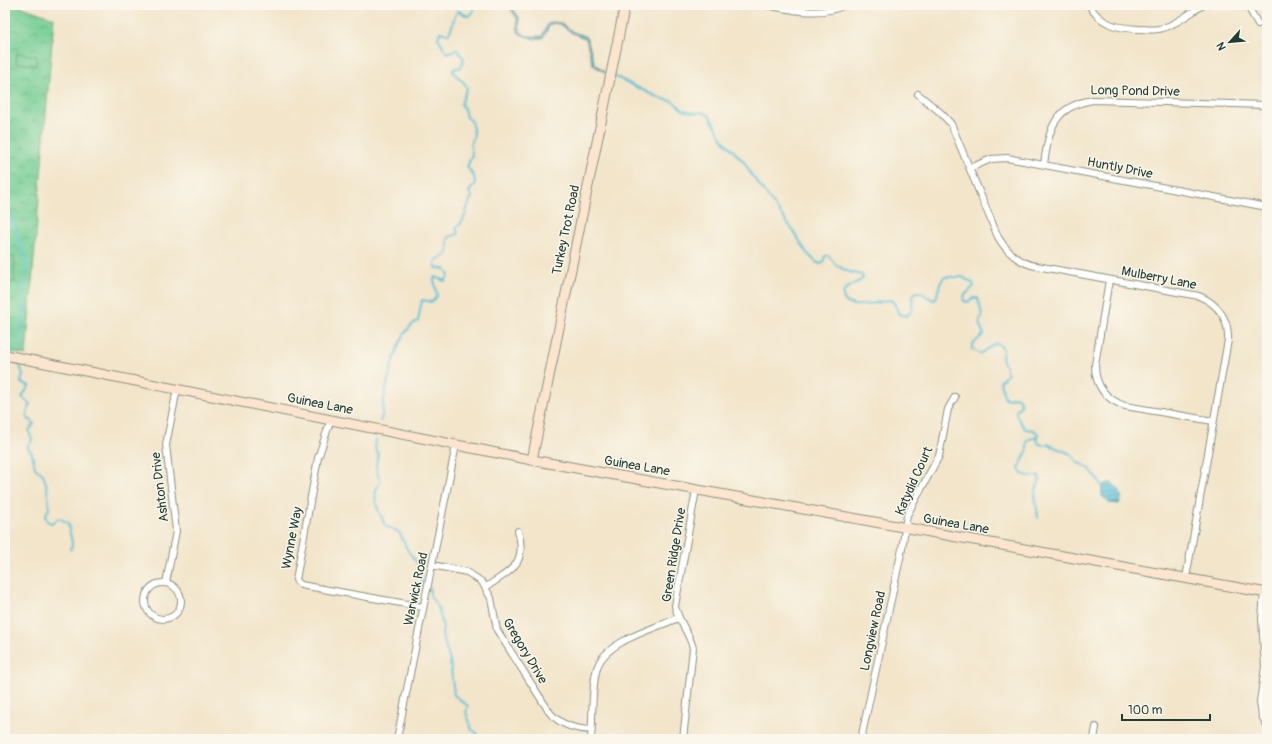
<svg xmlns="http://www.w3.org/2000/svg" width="1272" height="744" viewBox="0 0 1272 744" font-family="Pangolin,sans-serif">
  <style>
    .park { fill: url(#park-crowns); stroke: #498564 }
    .pitch { fill: #73cd93; stroke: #498564 }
    .water { fill: url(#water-rules); stroke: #3e8088 }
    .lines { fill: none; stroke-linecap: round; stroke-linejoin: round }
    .stream { stroke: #5ec3db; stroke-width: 2 }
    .street-casing { stroke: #88917f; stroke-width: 8 }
    .secondary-casing { stroke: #88917f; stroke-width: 11 }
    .street { stroke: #fff; stroke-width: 6 }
    .secondary { stroke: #fce5cf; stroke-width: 9 }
    .labels { text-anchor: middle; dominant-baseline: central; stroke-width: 3; stroke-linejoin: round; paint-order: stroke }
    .street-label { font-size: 13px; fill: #1f3d34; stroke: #fbf7ec }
  </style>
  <defs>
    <pattern id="park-crowns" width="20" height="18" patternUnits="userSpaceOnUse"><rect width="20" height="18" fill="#73cd93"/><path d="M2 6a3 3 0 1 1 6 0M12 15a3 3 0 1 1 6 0" fill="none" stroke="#5ea879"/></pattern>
    <pattern id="water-rules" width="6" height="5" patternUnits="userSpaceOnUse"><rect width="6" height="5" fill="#5ec3db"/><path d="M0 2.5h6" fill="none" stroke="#4da0b2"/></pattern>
  </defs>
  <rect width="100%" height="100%" fill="#fbf7ec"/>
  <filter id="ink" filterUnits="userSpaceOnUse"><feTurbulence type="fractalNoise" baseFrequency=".025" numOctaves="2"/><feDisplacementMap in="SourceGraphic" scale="8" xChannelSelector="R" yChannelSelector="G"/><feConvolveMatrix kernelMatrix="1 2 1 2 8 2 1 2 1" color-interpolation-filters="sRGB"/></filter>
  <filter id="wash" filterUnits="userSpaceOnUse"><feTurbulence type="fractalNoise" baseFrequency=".012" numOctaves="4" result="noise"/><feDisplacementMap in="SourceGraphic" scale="16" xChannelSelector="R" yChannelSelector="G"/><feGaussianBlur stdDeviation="0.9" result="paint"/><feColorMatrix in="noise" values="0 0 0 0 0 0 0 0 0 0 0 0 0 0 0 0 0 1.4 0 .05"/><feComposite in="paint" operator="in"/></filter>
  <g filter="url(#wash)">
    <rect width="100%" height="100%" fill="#f2e5ca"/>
    <!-- park -->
    <path class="park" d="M5,5H16L54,18L26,355L5,351Z"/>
    <!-- pitch -->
    <path class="pitch" d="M17,53L37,56L36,65L16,63Z
      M5,257H14V281L5,285Z"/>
    <!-- water -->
    <path class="water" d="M508,5H510L519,17L520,31L526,36H542L548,24L552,22L561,23L573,32L583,35L587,38L595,64L606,73L593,65L586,39L572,33L560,24L553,23L550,25L543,38L534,39L522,35L518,32L517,18Z
      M1111,483C1120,488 1124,495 1119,504L1109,503L1102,496V486L1105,484Z"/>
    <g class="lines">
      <!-- stream -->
      <path class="stream" d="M614,76L657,97L674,102L683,110L696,113L702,112L709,115L724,141L744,162L751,174L792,229L807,253L816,262L820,264L823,263L825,256H829L836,265L847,271L862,275L863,278C857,285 849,283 843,293C842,315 878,301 891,300L894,303L899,314L907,316L912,310C913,303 909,291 920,292L933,300L936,299L940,284L944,277H962L973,283L974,286L963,297L964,301L968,302L974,298H978L982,315L979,324L984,334L972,345V349L980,354L996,343L1001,346L1003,350L1002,358L1008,374L1000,381L1005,399H1009L1013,397L1018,398L1022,404L1016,411V415L1025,429L1034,430L1038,434L1037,437L1027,440V451L1019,468L1021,473L1027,476H1039L1040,478L1035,494L1038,518
        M12,213L16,233L25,255L27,269L22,286V297L25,311L22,320L20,335L22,352
        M20,365L23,375L21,383L28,385L29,386L22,397L30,404L27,415L28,419L31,420L34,424L29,431L32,440L27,447L32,453L35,468L43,474L47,487L49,509L45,515L47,521L52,523L59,518L68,523L72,543L71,550
        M380,421C384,415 382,411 383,404C388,381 396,331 418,321L422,300L432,302L437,296L434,279L435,277L445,281L449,275L445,269L436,268L435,263L437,259C455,255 445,247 449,237L458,234L456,228C466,222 466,206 472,197L469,191L475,185C476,177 472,173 467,167L472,155L471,144L474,135L471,120L466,117L464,108L461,104L467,88C464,78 453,77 453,69L461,67L464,59L457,49L447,53L438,38L440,32L448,34C454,27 452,18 458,11L468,16L471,15L474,10L473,5
        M1037,438L1038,443L1042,445L1047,444L1071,454L1077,462L1089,468L1103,487
        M376,440L375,448L378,454L376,466L380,482C379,486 376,487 376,491C373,505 381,513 385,526L399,532L408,551L420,567L423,584
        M430,588V596L438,607L441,618L443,628L442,635L450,661L454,695L468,706L466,712L471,726V729L477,733L479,739"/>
    </g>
  </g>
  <g filter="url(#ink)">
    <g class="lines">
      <defs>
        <path id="street" d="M766,5C793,10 820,17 845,5
          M1089,5C1101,25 1117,28 1138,29C1146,29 1155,31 1163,28C1177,24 1190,13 1203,5
          M1247,5L1258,24
          M918,94L941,113L951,124L998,237C1006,251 1016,260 1031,265L1199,296C1218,304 1229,319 1228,340L1186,578
          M1044,164C1049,130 1053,106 1093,100L1267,105
          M970,168L991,159L1007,158L1267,207
          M1109,280L1095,365C1095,386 1105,399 1125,406L1213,421
          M331,419L318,458L296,580L301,585L423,607
          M432,565L467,572L482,582L491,598L497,630L550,713C562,726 575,729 592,730
          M166,583L176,531L166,445L177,389
          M145 601a18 18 0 1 1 36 0a18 18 0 1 1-36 0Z
          M486,587C510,571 528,564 518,531
          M1264,592L1262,619L1265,667L1260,702L1262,716L1267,725
          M5,637V652
          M397,739L456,445
          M591,739C593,718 591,688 597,668C605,641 654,629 678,618
          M683,739L693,648C689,632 678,621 675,606L696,490
          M861,739L902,549L907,515L939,456L948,409L955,397
          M1094,739L1096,727"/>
        <path id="secondary" d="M5,355L532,460L1267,593
          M532,460L625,5"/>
      </defs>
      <!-- street casing -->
      <use href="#street" class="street-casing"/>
      <!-- secondary casing -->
      <use href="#secondary" class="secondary-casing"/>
      <!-- street -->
      <use href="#street" class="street"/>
      <!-- secondary -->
      <use href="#secondary" class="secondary"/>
    </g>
  </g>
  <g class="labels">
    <!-- street labels -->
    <g class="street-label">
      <text transform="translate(1135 91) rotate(1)">Long Pond Drive</text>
      <text transform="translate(1120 168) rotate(11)">Huntly Drive</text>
      <text transform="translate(566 230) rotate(-78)">Turkey Trot Road</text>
      <text transform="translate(1159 278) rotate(11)">Mulberry Lane</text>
      <text transform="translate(320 404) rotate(11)">Guinea Lane</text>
      <text transform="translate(637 466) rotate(10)">Guinea Lane</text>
      <text transform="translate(914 481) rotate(-66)">Katydid Court</text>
      <text transform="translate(160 487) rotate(-97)">Ashton Drive</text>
      <text transform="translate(956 524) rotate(10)">Guinea Lane</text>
      <text transform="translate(292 538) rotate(-79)">Wynne Way</text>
      <text transform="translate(674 555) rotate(-81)">Green Ridge Drive</text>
      <text transform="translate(416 589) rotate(-78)">Warwick Road</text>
      <text transform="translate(873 631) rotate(-78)">Longview Road</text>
      <text transform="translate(525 651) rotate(59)">Gregory Drive</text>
    </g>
  </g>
  <!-- margin -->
  <rect width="1272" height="744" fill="none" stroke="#fbf7ec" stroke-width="20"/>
  <!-- north arrow -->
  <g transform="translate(1230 42) rotate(243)" stroke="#fbf7ec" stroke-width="3" paint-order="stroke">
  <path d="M0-3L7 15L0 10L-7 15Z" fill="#1f3d34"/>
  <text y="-6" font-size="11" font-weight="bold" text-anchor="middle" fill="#1f3d34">N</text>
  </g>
  <!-- scale -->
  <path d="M1122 714v6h88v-6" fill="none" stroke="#1f3d34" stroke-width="2"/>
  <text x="1128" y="714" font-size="12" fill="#1f3d34" stroke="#fbf7ec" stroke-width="3" paint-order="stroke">100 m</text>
</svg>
